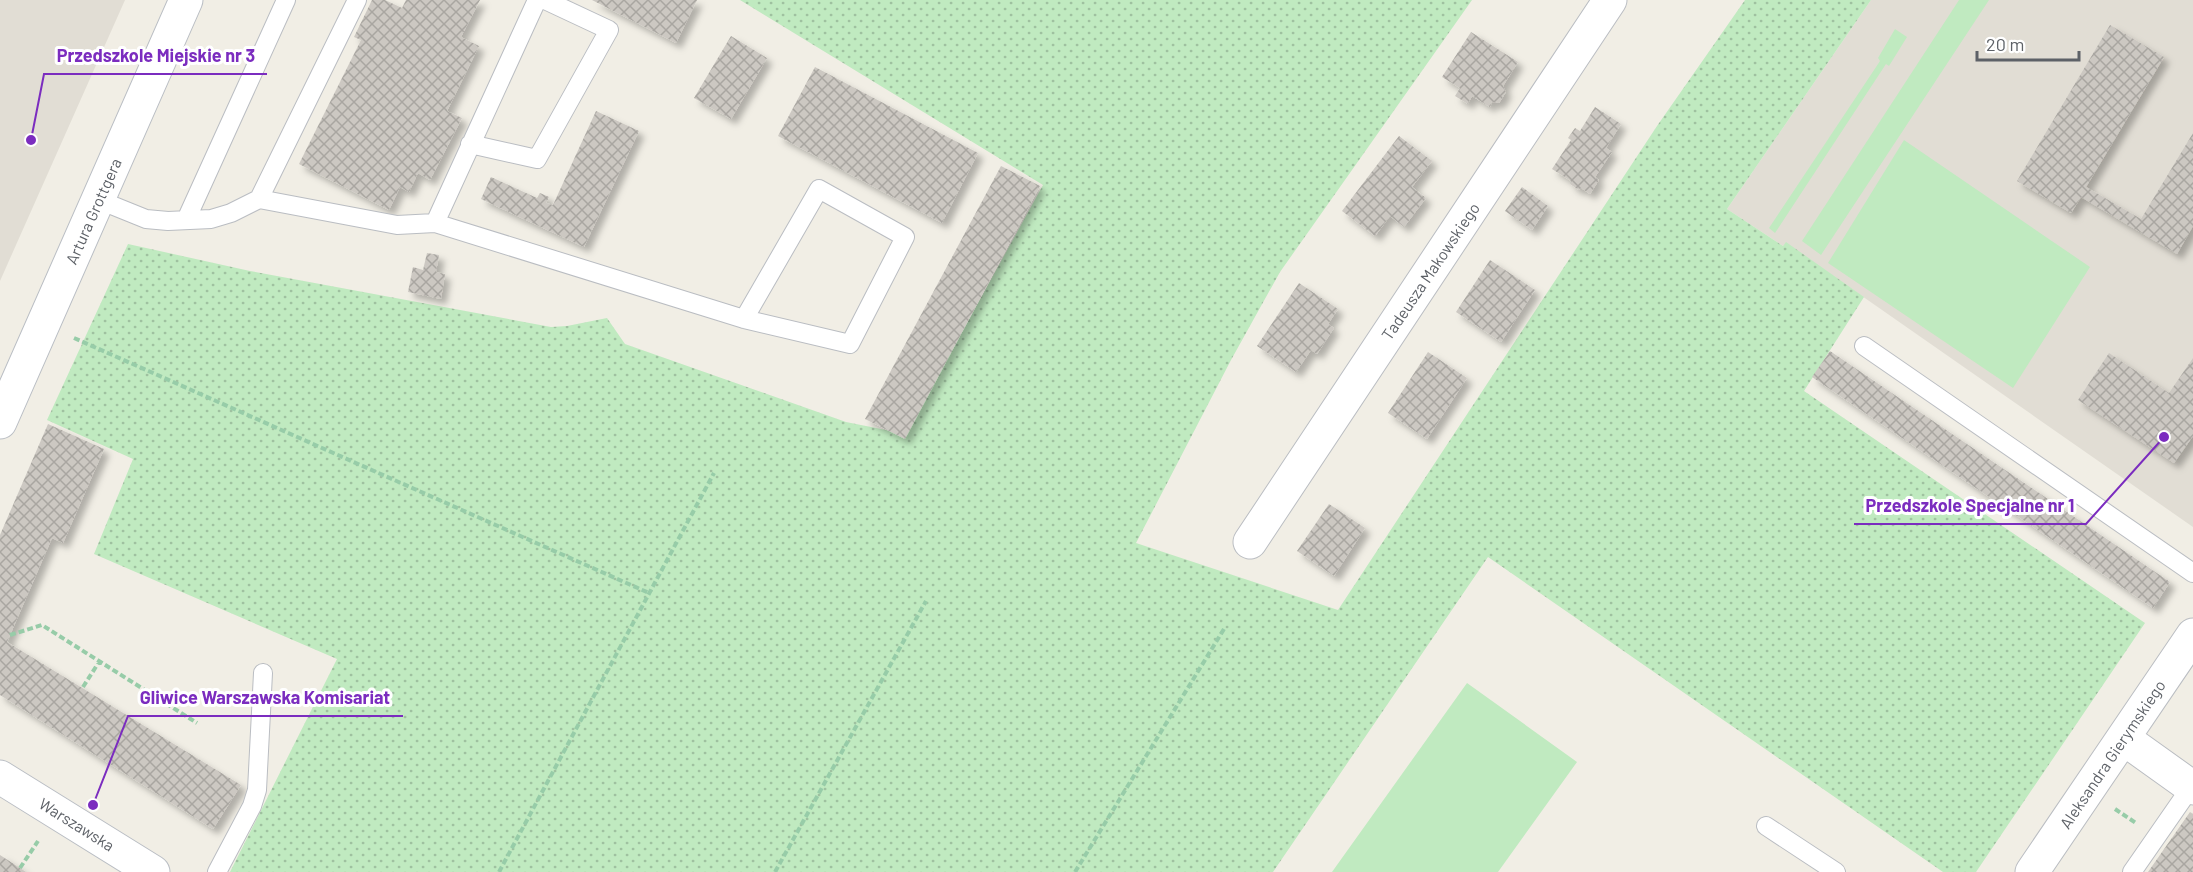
<svg xmlns="http://www.w3.org/2000/svg" width="2193" height="872" viewBox="0 0 2193 872" font-family="Barlow,sans-serif">
  <style>
    .education { fill: #e1ddd4 }
    .garden { fill: url(#garden-dots) }
    .pitch { fill: #c0eac0 }
    .building { fill: url(#building-cross-hatch); filter: url(#shadow) }
    .lines { fill: none; stroke-linecap: round; stroke-linejoin: round }
    .lane-casing { stroke: #babdc2; stroke-width: 20 }
    .street-casing { stroke: #babdc2; stroke-width: 35 }
    .secondary-casing { stroke: #babec4; stroke-width: 35 }
    .path { stroke: #97cca8; stroke-width: 4; stroke-dasharray: 6 3; stroke-linecap: butt }
    .lane { stroke: #fff; stroke-width: 18 }
    .street { stroke: #fff; stroke-width: 33 }
    .secondary { stroke: #fff; stroke-width: 33 }
    .labels { text-anchor: middle; dominant-baseline: central; stroke-width: 6; stroke-linejoin: round; paint-order: stroke }
    .street-label { font-size: 16px; fill: #5d6167; stroke: #fff }
    .leader { fill: none; stroke: #7b2cbf; stroke-width: 2 }
    .callout-dot { fill: #7b2cbf; stroke: #fff; stroke-width: 2 }
    .callout-label { font-size: 18px; text-anchor: middle; font-weight: bold; fill: #7b2cbf; stroke: #fff; stroke-width: 6; stroke-linejoin: round; paint-order: stroke }
  </style>
  <defs>
    <pattern id="garden-dots" width="8" height="8" patternUnits="userSpaceOnUse" patternTransform="scale(1.5)"><rect width="8" height="8" fill="#c0eac0"/><path d="M2 2h.1M6 6h.1" fill="none" stroke="#9fc1a0" stroke-width="1.8" stroke-linecap="round"/></pattern>
    <pattern id="building-cross-hatch" width="8" height="8" patternUnits="userSpaceOnUse" patternTransform="scale(1.5)"><rect width="8" height="8" fill="#ccc8c2"/><path d="M0 0l8 8M0 8l8-8" fill="none" stroke="#a9a6a1"/></pattern>
    <filter id="shadow"><feDropShadow dx="5.5" dy="5.5" stdDeviation="3" flood-color="#0004"/></filter>
  </defs>
  <rect width="100%" height="100%" fill="#f1eee5"/>
  <!-- education -->
  <path class="education" d="M0,0H125L0,281Z
    M1871,0H2193V527L1786,243L1783,246L1727,209Z"/>
  <!-- garden -->
  <path class="garden" d="M740,0H1472L1280,272L1231,360L1136,543L1338,610L1657,126L1745,0H1871L1727,209L1783,246L1786,242L1864,297L1804,391L2145,623L1976,872H1943L1488,557L1273,872H230L337,659L94,554L133,459L47,420L128,244L250,271L551,327L567,326L607,318L625,344L846,422L906,434L1043,185Z"/>
  <!-- pitch -->
  <path class="pitch" d="M1959,0H1989L1821,255L1802,241Z
    M1895,29L1907,37L1889,66L1886,64L1775,233L1769,228L1880,61L1878,58Z
    M1904,140L2090,267L2013,388L1828,263Z
    M1467,683L1577,762L1498,872H1332Z"/>
  <!-- building -->
  <path class="building" d="M372,0H385L402,8L406,0H480L461,37L479,46L447,111L462,118L430,180L418,173L409,192L400,187L389,210L299,164L361,40L354,37Z
    M592,0H697L676,43Z
    M2110,25L2164,57L2086,187L2141,219L2193,133V226L2177,254L2081,197L2071,213L2017,181Z
    M1471,32L1518,62L1503,86L1506,92L1499,103L1492,102L1490,107L1472,96L1468,104L1455,96L1460,88L1442,77Z
    M731,36L767,58L731,119L694,98Z
    M815,67L978,153L942,223L778,136Z
    M1595,107L1621,124L1606,148L1612,152L1595,177L1599,180L1590,194L1581,188L1579,190L1570,184L1571,181L1552,169L1571,140L1568,138L1575,128L1580,131Z
    M596,111L639,131L584,247L481,199L491,177L537,198L540,193L549,197L546,203L553,205Z
    M1399,136L1432,161L1412,187L1426,198L1404,227L1390,216L1375,236L1342,211Z
    M1001,166L1040,186L905,439L865,419Z
    M1522,187L1548,206L1532,230L1505,211Z
    M427,253L439,255L436,272L445,274L441,299L408,292L413,267L423,270Z
    M1490,260L1535,290L1501,342L1456,312Z
    M1299,283L1338,309L1328,324L1334,328L1317,354L1311,350L1296,372L1257,346Z
    M1830,351L2170,582L2153,608L1812,377Z
    M1428,352L1467,378L1427,439L1388,413Z
    M2109,353L2169,393L2193,358V436L2174,463L2078,400Z
    M48,424L104,449L63,543L52,538L7,642L241,785L213,829L0,695V535Z
    M1329,504L1365,528L1334,576L1297,551Z
    M2190,812L2193,814V872H2148Z
    M0,855L20,868L26,872H0Z"/>
  <g class="lines">
    <defs>
      <path id="lane" d="M470,144L537,159L609,30L545,0
        M259,199L397,225L435,223L744,319L850,344L905,237L819,189L744,319
        M99,200L146,219L168,221L211,219L231,213L259,199L357,0
        M186,220L286,0
        M435,223L537,0
        M1864,346L2193,573
        M1766,826L1836,872
        M217,872L252,806L257,790L263,673
        M2132,872L2191,787"/>
      <path id="street" d="M1250,542L1610,0
        M2123,738L2193,788
        M2032,872L2193,635"/>
      <path id="secondary" d="M0,422L186,0
        M0,777L153,872"/>
    </defs>
    <!-- lane casing -->
    <use href="#lane" class="lane-casing"/>
    <!-- street casing -->
    <use href="#street" class="street-casing"/>
    <!-- secondary casing -->
    <use href="#secondary" class="secondary-casing"/>
    <!-- path -->
    <path class="path" d="M74,338L649,593
      M10,635L42,625L197,723
      M83,687L99,662
      M2115,809L2136,823
      M20,868L38,841
      M499,872L714,473
      M775,872L926,601
      M1075,872L1224,629"/>
    <!-- lane -->
    <use href="#lane" class="lane"/>
    <!-- street -->
    <use href="#street" class="street"/>
    <!-- secondary -->
    <use href="#secondary" class="secondary"/>
  </g>
  <g class="labels">
    <!-- street labels -->
    <g class="street-label">
      <text transform="translate(93 211) rotate(-66)">Artura Grottgera</text>
      <text transform="translate(1430 271) rotate(-56)">Tadeusza Makowskiego</text>
      <text transform="translate(2112 754) rotate(-56)">Aleksandra Gierymskiego</text>
      <text transform="translate(77 824) rotate(32)">Warszawska</text>
    </g>
  </g>
  <!-- callouts -->
  <path class="leader" d="M31 140L44 74H267M2164 437L2086 524H1854M93 805L128 716H403"/>
  <g class="callout-dot">
    <circle cx="31" cy="140" r="6"/>
    <circle cx="2164" cy="437" r="6"/>
    <circle cx="93" cy="805" r="6"/>
  </g>
  <g class="callout-label">
    <text x="156" y="62">Przedszkole Miejskie nr 3</text>
    <text x="1970" y="512">Przedszkole Specjalne nr 1</text>
    <text x="265" y="704">Gliwice Warszawska Komisariat</text>
  </g>
  <!-- scale -->
  <path d="M1977 51v9h102v-9" fill="none" stroke="#5d6167" stroke-width="3"/>
  <text x="1986" y="51" font-size="18" fill="#5d6167" stroke="#ffffff" stroke-width="4.5" paint-order="stroke">20 m</text>
</svg>
